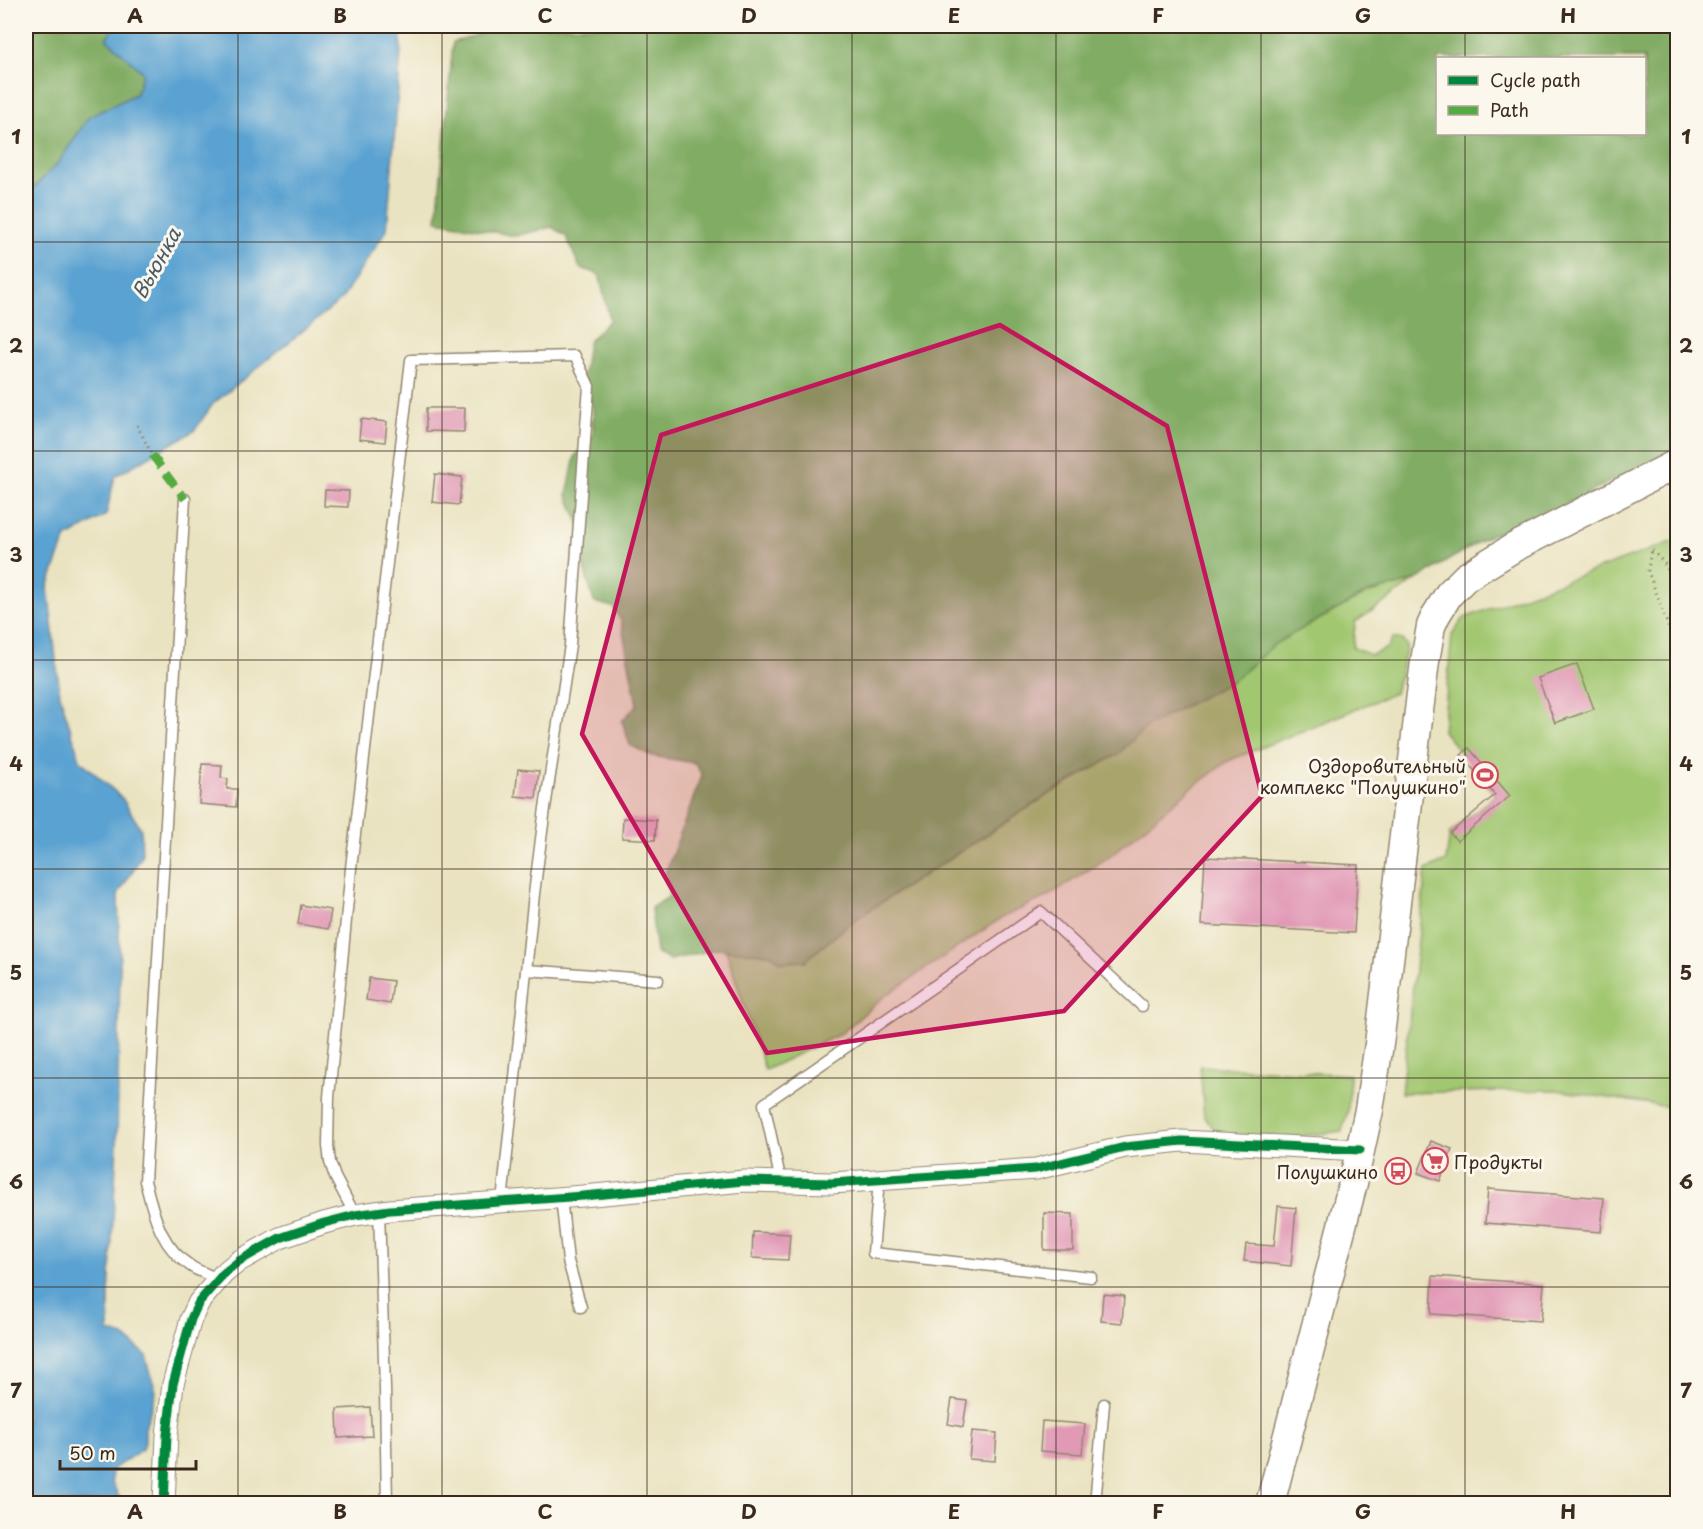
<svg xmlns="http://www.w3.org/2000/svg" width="1703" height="1529" viewBox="0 0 1703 1529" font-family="'Playpen Sans',sans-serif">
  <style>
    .green { fill: #a2c771; stroke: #6e7848; stroke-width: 1.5 }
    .forest { fill: #81ac63; stroke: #5e6b40; stroke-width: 1.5; fill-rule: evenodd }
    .water { fill: #5aa2d1; stroke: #4a6678; stroke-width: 1.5 }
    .building { fill: #e199b6 }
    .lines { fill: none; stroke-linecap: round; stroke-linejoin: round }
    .lane-casing { stroke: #928670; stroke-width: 13 }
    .street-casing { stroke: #928670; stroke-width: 23 }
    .secondary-casing { stroke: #928670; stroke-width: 31 }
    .path { stroke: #928670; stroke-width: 3; stroke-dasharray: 1.5 4.5; stroke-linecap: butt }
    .lane { stroke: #fff; stroke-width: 10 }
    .street { stroke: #fff; stroke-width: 21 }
    .secondary { stroke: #fff; stroke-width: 28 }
    .quiet { stroke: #55ab43; stroke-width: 8; stroke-dasharray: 15 8; stroke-linecap: butt }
    .cycleway-casing { stroke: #fbf7ec; stroke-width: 13 }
    .cycleway { stroke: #00873e; stroke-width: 9 }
    .marked { fill: #c2185b; fill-opacity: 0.2; stroke: #c2185b; stroke-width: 4.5; stroke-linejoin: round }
    .grid { fill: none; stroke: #3b2a1e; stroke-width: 1.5; stroke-opacity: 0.55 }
    .labels { text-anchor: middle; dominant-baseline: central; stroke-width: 6; stroke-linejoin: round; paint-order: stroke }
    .poi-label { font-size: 18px; fill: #3b2a1e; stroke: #fbf7ec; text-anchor: end }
    .water-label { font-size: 20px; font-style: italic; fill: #475a66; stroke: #fbf7ec }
    .neatline { fill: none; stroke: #3b2a1e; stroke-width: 2 }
    .grid-label { font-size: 20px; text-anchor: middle; font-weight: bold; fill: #3b2a1e }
  </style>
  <rect width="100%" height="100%" fill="#fbf7ec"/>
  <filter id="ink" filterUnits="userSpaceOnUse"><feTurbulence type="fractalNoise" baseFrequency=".0167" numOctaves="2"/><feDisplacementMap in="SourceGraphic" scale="12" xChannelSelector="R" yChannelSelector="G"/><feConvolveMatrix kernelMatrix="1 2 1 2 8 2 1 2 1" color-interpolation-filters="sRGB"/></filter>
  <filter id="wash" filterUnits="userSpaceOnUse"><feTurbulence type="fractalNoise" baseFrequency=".008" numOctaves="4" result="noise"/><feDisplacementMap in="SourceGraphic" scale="24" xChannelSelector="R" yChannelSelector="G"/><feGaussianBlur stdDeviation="1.35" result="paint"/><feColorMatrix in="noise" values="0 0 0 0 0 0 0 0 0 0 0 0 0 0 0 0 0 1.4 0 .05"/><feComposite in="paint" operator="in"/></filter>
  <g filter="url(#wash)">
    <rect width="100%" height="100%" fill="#eae3c1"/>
    <!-- green -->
    <path class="green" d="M1677,540V1117L1670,1107L1556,1090L1401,1093L1426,870L1446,861L1450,833L1495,795L1443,731L1452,635L1464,618Z
      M1414,581L1390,599L1355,622L1353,648L1371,655L1387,648L1393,638L1402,640L1407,646L1395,693L1228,761L1189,790L1107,858L1048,896L1003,917L885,996L840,1034L765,1070L726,950L770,954L782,962L805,961L854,920L1054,791L1118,754L1147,726L1234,680L1276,643L1365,594Z
      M1200,1066L1350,1075L1348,1110L1342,1131L1294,1137L1220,1135L1204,1117Z"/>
    <!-- forest -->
    <path class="forest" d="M26,26H116L107,38L143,73L136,94L89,117L58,163L32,190L26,208Z
      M478,26H1677V447L1525,526L1490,535L1414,581L1365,594L1276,643L1234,680L1147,726L1118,754L1054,791L854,920L805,961L782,962L770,954L717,949L669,960L656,953L651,908L669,897L665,874L702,775L695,763L652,756L630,745L622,721L637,705L621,621L613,607L594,602L584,568L585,536L567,495L575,456L593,436V409L583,376L588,342L610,320L599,274L580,268L566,236L552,227L515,236L437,221L453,42L477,35ZM1438,58H1644V134H1438Z"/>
    <!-- water -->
    <path class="water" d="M116,26H401V53L387,229L342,299L213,404L194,431L115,476L106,515L66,538L48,587L60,695L80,760L122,798L141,829L142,856L118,894L120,966L117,1145L109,1296V1332L124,1336L146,1355L156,1392L145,1428V1442L142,1449L112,1470V1482L122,1503H26V208L32,190L58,163L89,117L136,94L143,73L106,38Z"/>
    <g id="blocks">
      <!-- building -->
      <path class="building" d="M426,408H465L464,432L426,431Z
        M361,419L387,422L385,442L359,439Z
        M435,474L462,477L459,505L432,502Z
        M325,490L349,491L348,507L324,506Z
        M1577,664L1594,709L1555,723L1538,678Z
        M1469,748L1510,796L1457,841L1450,833L1495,795L1461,755Z
        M202,764L222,765L221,778L228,779L227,789H237L236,807L199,804Z
        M518,769L539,771L536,798L515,796Z
        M623,818L656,820L655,840L622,838Z
        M1205,857L1358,865L1354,933L1201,925Z
        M301,905L331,910L328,929L298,924Z
        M369,978L393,981L390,1004L366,1000Z
        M1431,1141L1452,1149L1440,1181L1418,1173Z
        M1488,1189L1604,1198L1601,1232L1485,1223Z
        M1278,1206L1296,1208L1291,1266L1244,1261L1246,1244L1274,1246Z
        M1044,1213L1073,1214V1250H1044Z
        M753,1232L790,1234L788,1260L752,1258Z
        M1433,1276L1544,1284L1541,1321L1431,1314Z
        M1103,1294L1124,1296L1122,1323L1101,1321Z
        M952,1399L967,1401L963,1427L948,1424Z
        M370,1407L372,1436L338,1438L337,1409Z
        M1042,1421L1085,1424L1082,1454L1040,1451Z
        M972,1431L997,1433L995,1461L969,1459Z"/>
    </g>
  </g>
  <g filter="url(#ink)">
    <use href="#blocks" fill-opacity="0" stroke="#928670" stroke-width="1.5"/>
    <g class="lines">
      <defs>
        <path id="lane" d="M185,499L145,1181C154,1215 160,1247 192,1267C200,1272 210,1275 218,1279
          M527,970L658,980
          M879,1180L873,1253L1091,1277
          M781,1182L764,1104L1041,912L1142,1006
          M561,1197L568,1261L581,1307
          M379,1212L385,1388L387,1504
          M355,1215L335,1177L330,1162L328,1146L329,1097L351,868L411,360L575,356L589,386L570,645L545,808L534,894L502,1202
          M1095,1504L1104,1404"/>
        <path id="street" d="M164,1504L167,1435L173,1384L191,1319L199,1302L224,1273L239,1261L280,1238L324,1223L355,1215L390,1210L583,1196L744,1181L832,1183L1036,1169L1125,1147L1182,1141L1360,1150"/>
        <path id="secondary" d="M1270,1504L1353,1183L1369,1110L1379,1044L1425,661L1431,626L1436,615L1449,594L1466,577L1513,548L1678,463"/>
      </defs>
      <!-- lane casing -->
      <use href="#lane" class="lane-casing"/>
      <!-- street casing -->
      <use href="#street" class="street-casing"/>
      <!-- secondary casing -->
      <use href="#secondary" class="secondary-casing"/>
      <!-- path -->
      <path class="path" d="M137,425L152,455
        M1678,598L1666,565L1651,549L1648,571L1678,653"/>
      <!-- lane -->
      <use href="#lane" class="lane"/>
      <!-- street -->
      <use href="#street" class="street"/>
      <!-- secondary -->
      <use href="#secondary" class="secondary"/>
      <!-- quiet -->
      <path class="quiet" d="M152,455L185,499"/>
      <defs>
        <path id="cycleway" d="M164,1504L167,1435L173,1384L191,1319L199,1302L224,1273L239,1261L280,1238L324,1223L355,1215L390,1210L583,1196L744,1181L832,1183L1036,1169L1125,1147L1182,1141L1360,1150"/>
      </defs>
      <!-- cycleway casing -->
      <use href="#cycleway" class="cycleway-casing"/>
      <!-- cycleway -->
      <use href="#cycleway" class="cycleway"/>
    </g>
  </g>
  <!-- marked area -->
  <path class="marked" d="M1000,325L1167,426L1262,796L1064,1011L767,1053L582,734L661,435Z"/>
  <!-- grid -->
  <path class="grid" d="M238,26V1504M442,26V1504M647,26V1504M852,26V1504M1056,26V1504M1261,26V1504M1465,26V58M1465,134V1504M26,242H1678M26,451H1678M26,660H1678M26,869H1678M26,1078H1678M26,1287H1678"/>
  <!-- icons -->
  <defs>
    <symbol id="stadium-ring" viewBox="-11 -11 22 22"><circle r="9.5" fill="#fbf7ec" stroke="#d1495b" stroke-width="1.5"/><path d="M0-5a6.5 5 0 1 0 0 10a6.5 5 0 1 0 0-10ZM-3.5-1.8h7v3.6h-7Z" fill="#d1495b"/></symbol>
    <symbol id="supermarket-ring" viewBox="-11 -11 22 22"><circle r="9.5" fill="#fbf7ec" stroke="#d1495b" stroke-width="1.5"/><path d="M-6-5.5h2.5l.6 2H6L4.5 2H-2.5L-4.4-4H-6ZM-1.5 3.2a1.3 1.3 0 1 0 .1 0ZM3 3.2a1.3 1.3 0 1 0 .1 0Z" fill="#d1495b"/></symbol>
    <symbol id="bus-ring" viewBox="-11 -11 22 22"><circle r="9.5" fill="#fbf7ec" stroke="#d1495b" stroke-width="1.5"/><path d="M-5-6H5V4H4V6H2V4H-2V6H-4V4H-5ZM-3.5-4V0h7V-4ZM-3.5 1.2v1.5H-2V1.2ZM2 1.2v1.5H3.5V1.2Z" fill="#d1495b"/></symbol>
  </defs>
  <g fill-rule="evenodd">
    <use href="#stadium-ring" x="1470" y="760" width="30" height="30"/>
    <use href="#supermarket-ring" x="1420" y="1146" width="30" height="30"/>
    <use href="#bus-ring" x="1383" y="1156" width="30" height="30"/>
  </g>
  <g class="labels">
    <!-- poi labels -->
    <g class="poi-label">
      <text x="1466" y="765">Оздоровительный<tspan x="1466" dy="21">комплекс "Полушкино"</tspan></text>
      <text x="1454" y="1161" text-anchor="start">Продукты</text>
      <text x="1378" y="1171">Полушкино</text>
    </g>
    <!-- water labels -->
    <g class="water-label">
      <text transform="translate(156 263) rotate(-61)">Вьюнка</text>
    </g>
  </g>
  <!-- margin -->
  <rect width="1703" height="1529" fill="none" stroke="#fbf7ec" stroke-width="66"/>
  <!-- legend -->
  <rect x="1436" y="57" width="210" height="78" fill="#fbf7ec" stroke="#aea59a" stroke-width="1.5"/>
  <rect x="1448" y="76" width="30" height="9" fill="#00873e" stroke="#aea59a" stroke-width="1.5"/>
  <text x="1490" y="87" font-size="18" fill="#3b2a1e">Cycle path</text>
  <rect x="1448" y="106" width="30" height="9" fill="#55ab43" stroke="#aea59a" stroke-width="1.5"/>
  <text x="1490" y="117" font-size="18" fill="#3b2a1e">Path</text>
  <!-- scale -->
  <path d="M60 1460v9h136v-9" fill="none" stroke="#3b2a1e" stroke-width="3"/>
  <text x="69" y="1460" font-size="18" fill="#3b2a1e" stroke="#fbf7ec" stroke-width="4.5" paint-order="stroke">50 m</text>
  <rect x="33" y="33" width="1637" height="1463" class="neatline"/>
  <g class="grid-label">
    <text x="135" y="23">A</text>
    <text x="340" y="23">B</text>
    <text x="545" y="23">C</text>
    <text x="749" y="23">D</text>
    <text x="954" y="23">E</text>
    <text x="1158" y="23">F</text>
    <text x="1363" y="23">G</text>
    <text x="1568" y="23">H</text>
    <text x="16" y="144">1</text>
    <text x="1686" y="144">1</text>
    <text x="16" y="353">2</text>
    <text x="1686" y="353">2</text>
    <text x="16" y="562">3</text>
    <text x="1686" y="562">3</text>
    <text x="16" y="771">4</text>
    <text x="1686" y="771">4</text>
    <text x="16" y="980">5</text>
    <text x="1686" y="980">5</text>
    <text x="16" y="1189">6</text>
    <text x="1686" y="1189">6</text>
    <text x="16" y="1398">7</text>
    <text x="1686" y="1398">7</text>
    <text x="135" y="1519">A</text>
    <text x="340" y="1519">B</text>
    <text x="545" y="1519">C</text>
    <text x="749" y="1519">D</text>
    <text x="954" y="1519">E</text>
    <text x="1158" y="1519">F</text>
    <text x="1363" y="1519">G</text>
    <text x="1568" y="1519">H</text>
  </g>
</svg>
